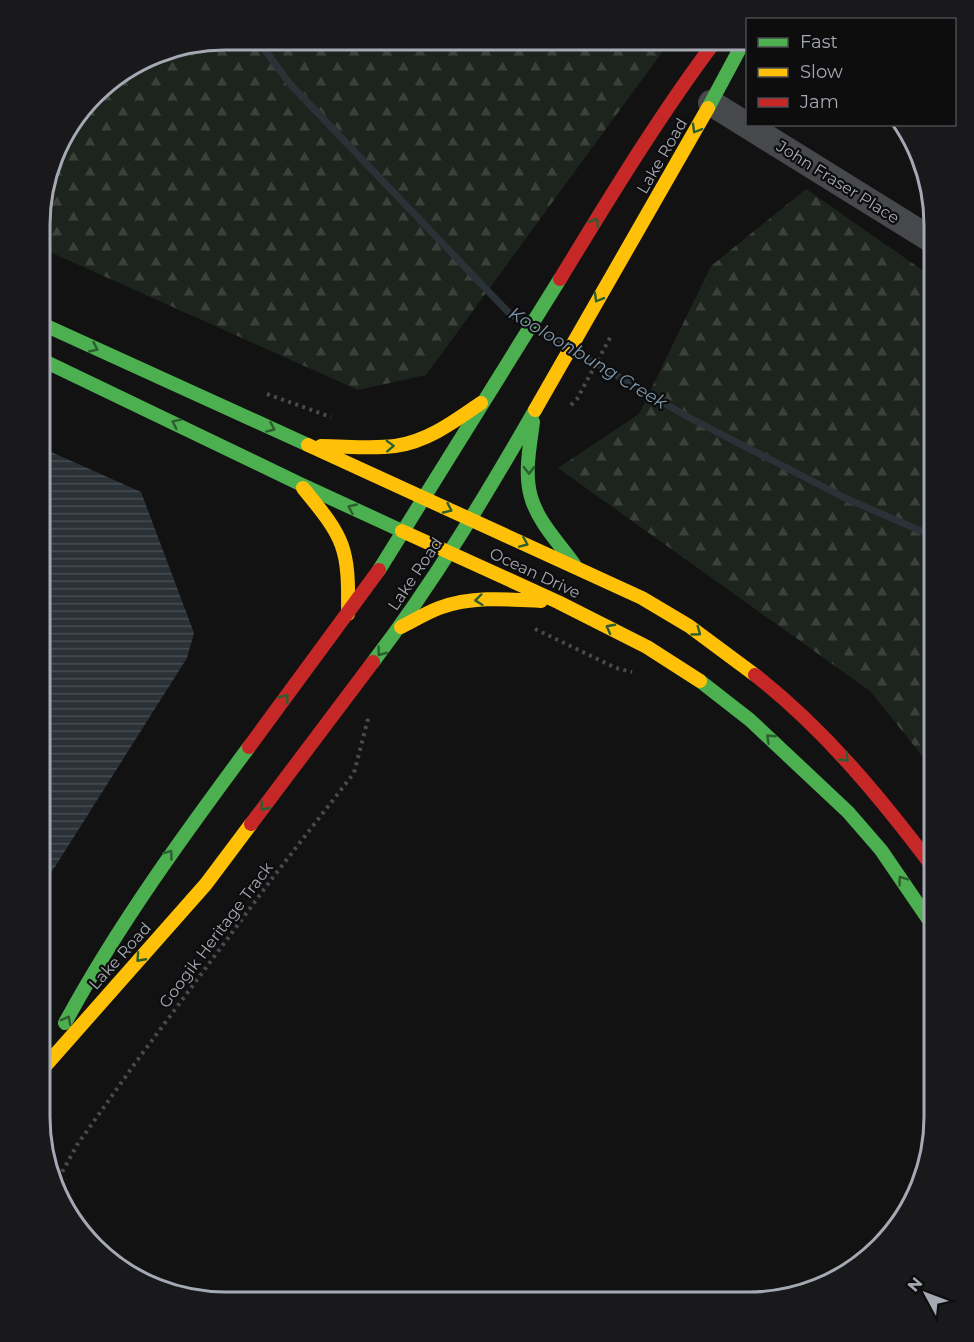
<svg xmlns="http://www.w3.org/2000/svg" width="974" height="1342" viewBox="0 0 974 1342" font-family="Montserrat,sans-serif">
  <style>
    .forest { fill: url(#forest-firs) }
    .water { fill: url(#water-rules) }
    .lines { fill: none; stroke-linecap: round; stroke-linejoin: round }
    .stream { stroke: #2b3237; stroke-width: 7 }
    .path { stroke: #484a4d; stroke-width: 4; stroke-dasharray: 3 4.5; stroke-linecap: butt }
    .street { stroke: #47484b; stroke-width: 26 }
    .fast { stroke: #4caf50; stroke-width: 14 }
    .slow { stroke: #ffc107; stroke-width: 14 }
    .jam { stroke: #c62828; stroke-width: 14 }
    .oneway { stroke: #2c5e2f }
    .labels { text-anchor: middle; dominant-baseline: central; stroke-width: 4.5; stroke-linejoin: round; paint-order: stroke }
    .street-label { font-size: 16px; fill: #a5a9b3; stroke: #0d0d0e }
    .water-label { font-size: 18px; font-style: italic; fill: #7e97ab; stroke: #0d0d0e }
    .rim { fill: none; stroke: #a5a9b3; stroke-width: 3 }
  </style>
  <defs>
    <pattern id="forest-firs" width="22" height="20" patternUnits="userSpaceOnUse" patternTransform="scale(1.5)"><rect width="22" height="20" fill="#1d231d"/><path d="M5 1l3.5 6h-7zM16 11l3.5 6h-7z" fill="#3b403b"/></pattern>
    <pattern id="water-rules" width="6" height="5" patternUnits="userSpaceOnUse" patternTransform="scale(1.5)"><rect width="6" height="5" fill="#2b3237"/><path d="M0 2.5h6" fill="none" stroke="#474d52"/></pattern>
  </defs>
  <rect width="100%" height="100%" fill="#121213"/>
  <!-- forest -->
  <path class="forest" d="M225,39L671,40L426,375L358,390L41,248V200L64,132L102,85L165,49Z
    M806,189L935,279V772L870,691L558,468L639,414L711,266Z"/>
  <!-- water -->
  <path class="water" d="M40,447L141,492L194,633L187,658L39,892Z"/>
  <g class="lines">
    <!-- stream -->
    <path class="stream" d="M257,39L290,84L510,314L524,322
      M539,330L563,344
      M578,353L688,417L845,498L935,537"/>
    <!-- path -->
    <path class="path" d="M267,394L331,417
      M571,405L577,399L612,334
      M535,629L616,668L632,672
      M926,955L935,969
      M55,1185L77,1145L136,1062L274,876L354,773L369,715"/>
    <!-- street -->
    <path class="street" d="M711,103L935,242"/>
    <!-- fast -->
    <path class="fast" d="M708,108L744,41
      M40,323L308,445
      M40,359L298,483L402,531
      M533,422C530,446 524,473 531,497C538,522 559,543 574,564
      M379,570L560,279
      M373,662C434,582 485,497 535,410
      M700,681L750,720L848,812L881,850L935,929
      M65,1023C118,925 183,836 249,747"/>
    <!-- slow -->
    <path class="slow" d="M535,410L708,108
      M308,445L642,598L689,626L755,675
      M321,446C345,446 371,449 395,446C427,442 455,421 481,403
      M303,488C345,539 349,547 348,614
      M402,531L558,602L647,647L700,681
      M401,627C413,621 426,613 439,608C472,596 507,599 541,601
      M39,1073L206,884L251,824"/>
    <!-- jam -->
    <path class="jam" d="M560,279C610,197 659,116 716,40
      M755,675C825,730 882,799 935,870
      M249,747L379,570
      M251,824L373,662"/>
  </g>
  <!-- one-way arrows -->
  <defs><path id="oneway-chevron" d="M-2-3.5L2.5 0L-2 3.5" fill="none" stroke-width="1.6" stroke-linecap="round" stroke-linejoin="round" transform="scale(1.5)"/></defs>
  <g class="oneway">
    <use href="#oneway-chevron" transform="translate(696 129) rotate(120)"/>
    <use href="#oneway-chevron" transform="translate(595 222) rotate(-59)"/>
    <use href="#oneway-chevron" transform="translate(598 298) rotate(120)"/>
    <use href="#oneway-chevron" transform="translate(94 348) rotate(25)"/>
    <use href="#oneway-chevron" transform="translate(176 423) rotate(-154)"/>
    <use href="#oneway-chevron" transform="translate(271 428) rotate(24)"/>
    <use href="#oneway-chevron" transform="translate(390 446) rotate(-2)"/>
    <use href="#oneway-chevron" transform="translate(529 470) rotate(89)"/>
    <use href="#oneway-chevron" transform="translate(352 508) rotate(-155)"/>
    <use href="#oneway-chevron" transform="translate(448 509) rotate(25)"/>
    <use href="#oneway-chevron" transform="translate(524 543) rotate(23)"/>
    <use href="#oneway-chevron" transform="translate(479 600) rotate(174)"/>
    <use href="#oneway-chevron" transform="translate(610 628) rotate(-152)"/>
    <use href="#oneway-chevron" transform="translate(697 632) rotate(36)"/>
    <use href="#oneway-chevron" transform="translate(381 652) rotate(127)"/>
    <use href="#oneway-chevron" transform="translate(285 698) rotate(-53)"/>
    <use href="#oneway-chevron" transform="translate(770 738) rotate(-137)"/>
    <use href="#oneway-chevron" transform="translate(845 758) rotate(46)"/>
    <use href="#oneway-chevron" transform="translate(264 807) rotate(127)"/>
    <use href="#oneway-chevron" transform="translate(169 854) rotate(-54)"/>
    <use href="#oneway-chevron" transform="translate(902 880) rotate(-126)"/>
    <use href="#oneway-chevron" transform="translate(140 958) rotate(132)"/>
    <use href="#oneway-chevron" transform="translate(67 1020) rotate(-62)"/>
  </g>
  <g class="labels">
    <!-- street labels -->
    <g class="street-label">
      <text transform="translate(662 156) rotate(-60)">Lake Road</text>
      <text transform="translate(838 182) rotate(32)">John Fraser Place</text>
      <text transform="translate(535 573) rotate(25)">Ocean Drive</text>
      <text transform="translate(415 574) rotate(-56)">Lake Road</text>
      <text transform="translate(216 935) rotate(-53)">Googik Heritage Track</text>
      <text transform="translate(120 956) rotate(-48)">Lake Road</text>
    </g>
    <!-- water labels -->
    <g class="water-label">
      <text transform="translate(588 358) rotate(31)">Kooloonbung Creek</text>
    </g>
  </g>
  <!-- crop -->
  <path d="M0 0H974V1342H0ZM225 50H749A175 175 0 0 1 924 225V1117A175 175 0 0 1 749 1292H225A175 175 0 0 1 50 1117V225A175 175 0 0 1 225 50Z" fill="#19191b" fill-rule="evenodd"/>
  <path class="rim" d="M225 50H749A175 175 0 0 1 924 225V1117A175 175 0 0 1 749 1292H225A175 175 0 0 1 50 1117V225A175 175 0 0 1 225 50Z"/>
  <!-- legend -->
  <rect x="746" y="18" width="210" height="108" fill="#0d0d0e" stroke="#4a4b50" stroke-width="1.5"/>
  <rect x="758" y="38" width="30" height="9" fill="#4caf50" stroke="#4a4b50" stroke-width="1.5"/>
  <text x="800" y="48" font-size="18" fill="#a5a9b3">Fast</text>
  <rect x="758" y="68" width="30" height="9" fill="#ffc107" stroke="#4a4b50" stroke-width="1.5"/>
  <text x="800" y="78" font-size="18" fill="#a5a9b3">Slow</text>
  <rect x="758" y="98" width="30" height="9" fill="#c62828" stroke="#4a4b50" stroke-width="1.5"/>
  <text x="800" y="108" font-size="18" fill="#a5a9b3">Jam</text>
  <!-- north arrow -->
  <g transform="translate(926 1294) rotate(311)" stroke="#0d0d0e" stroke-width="4.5" paint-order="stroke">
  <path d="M0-4.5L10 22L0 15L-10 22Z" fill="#a5a9b3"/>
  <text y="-9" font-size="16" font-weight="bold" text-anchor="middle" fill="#a5a9b3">N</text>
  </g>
</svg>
